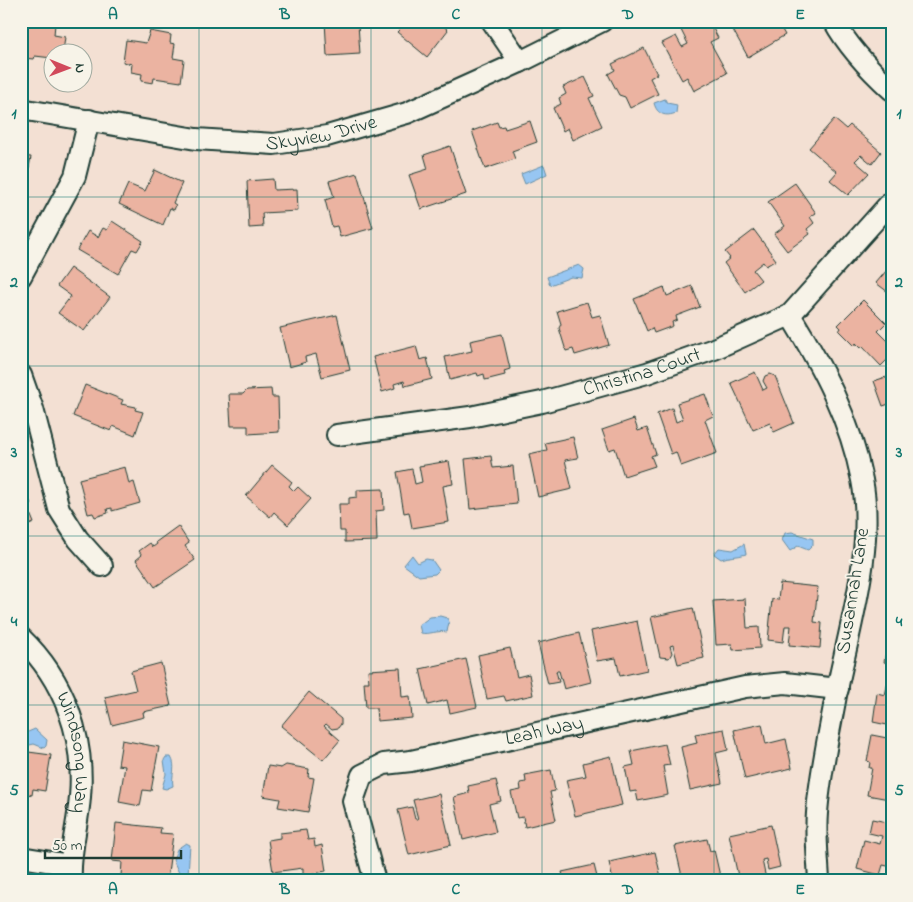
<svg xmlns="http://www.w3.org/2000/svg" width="913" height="902" viewBox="0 0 913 902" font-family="'Indie Flower',sans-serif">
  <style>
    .water { fill: #97c6f2; stroke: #678fa6 }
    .building { fill: #ebb3a1; stroke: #1f3d34 }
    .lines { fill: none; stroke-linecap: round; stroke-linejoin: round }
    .minor-casing { stroke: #1f3d34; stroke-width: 24 }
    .minor { stroke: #f7f3e8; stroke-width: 20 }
    .grid { fill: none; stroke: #0f766e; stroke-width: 1; stroke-opacity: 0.55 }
    .labels { text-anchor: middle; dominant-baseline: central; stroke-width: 4; stroke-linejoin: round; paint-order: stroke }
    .street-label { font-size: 20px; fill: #1f3d34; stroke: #f7f3e8 }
    .neatline { fill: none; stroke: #0f766e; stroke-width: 2 }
    .grid-label { font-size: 16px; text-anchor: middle; font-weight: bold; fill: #0f766e }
  </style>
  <rect width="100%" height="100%" fill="#f3e0d3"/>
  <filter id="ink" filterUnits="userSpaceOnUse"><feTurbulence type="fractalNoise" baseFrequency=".02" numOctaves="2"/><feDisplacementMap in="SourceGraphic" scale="10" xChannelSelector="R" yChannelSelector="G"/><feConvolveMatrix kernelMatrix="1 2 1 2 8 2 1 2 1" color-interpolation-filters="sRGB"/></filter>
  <g filter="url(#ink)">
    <!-- water -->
    <path class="water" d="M665,99L667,103L677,105L676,113C666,117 657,115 654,103Z
      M544,165L547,174L525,184L521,174Z
      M579,265L584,269L582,278L571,277L550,285L547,277Z
      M792,532L813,539V545L808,550L798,546L790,551L782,540L785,533Z
      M744,544L746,554C738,557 729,556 721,559L714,554L719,548L733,550Z
      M412,555L418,563L426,559L432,560L439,570L435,574L419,576L404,565Z
      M440,616L447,618L449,622L447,632C438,630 428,635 421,633L419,625L430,617Z
      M35,729L47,740L46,746L44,748L34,744L21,747V735Z
      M166,757H171C177,767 171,775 173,786L166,789L162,788L166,774L164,760Z
      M186,843L190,845L188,874L185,875L179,873L173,860L177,849Z"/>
    <!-- building -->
    <path class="building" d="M21,21H43L55,24L54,35L65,37L63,52H52V58L35,56L34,59L22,58Z
      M325,21H371V23L358,24L360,54L327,56Z
      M397,21H438L448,30L427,57L397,32L399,30L394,25Z
      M697,21H709L718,38L710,42L727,73L694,91L687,77L682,80L662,43L676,36L682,47L688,44L681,30Z
      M728,21H777L785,35L748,57Z
      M150,31L171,35L170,43L175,44L173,58L184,60L181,82L154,78L153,83L141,81L142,74L131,72L132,64L123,62L126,40L146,43Z
      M644,48L657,74L650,78L658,94L630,108L625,97L619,95L608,74L615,70L612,64Z
      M585,77L594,96L589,98L602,126L573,140L568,128L563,131L553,108L561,104L559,98L566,94L563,87Z
      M834,119L846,129L850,125L881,152L872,164L861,155L855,161L869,173L848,195L830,180L837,172L809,148Z
      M530,121L537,142L512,151L515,159L485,169L472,131L497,122L499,127L504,126L505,129Z
      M450,146L466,194L421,209L409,175L428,169L424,155Z
      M21,156L31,157L25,189L21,188Z
      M155,170L182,183L173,203L176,205L174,210L170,208L163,225L119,204L128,184L145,191Z
      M357,173L373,228L340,237L337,226L332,227L325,200L334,197L329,181Z
      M273,179L274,190L297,189L298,211L262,213L263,227L249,228L247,181Z
      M795,183L816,213L810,217L814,223L807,229L810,234L787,251L774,234L785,226L768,202Z
      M112,221L143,241L137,251L132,249L118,274L77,250L88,231L98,237L103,228L107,230Z
      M754,230L776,260L766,266L763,262L753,270L761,280L745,292L724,263L730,258L725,252Z
      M892,264V295L876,283Z
      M70,268L110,297L84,331L58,313L71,296L57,286Z
      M692,286L700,307L676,316L677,320L672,322L673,326L654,333L652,328L647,331L634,299L664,287L667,296Z
      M863,300L886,323L878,331L892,345V355L881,366L862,346L861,348L856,343L854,346L839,331L841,328L838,325Z
      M587,302L592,317L600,315L609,345L575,355L573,349L566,351L559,328L561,324L557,311Z
      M337,315L350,370L322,377L316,354L305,357L306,362L289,367L280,328Z
      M502,334L510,369L504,371L505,375L485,380L484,374L478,376L477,373L450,380L445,357L472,351L470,341Z
      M416,346L420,360L427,358L432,379L405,386L404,381L394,384L395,388L382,392L373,357Z
      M755,372L763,390L767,388L763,381L765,376L770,374L775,376L794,423L774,432L770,423L753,430L731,383Z
      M892,375V403L883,406L874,381Z
      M85,385L123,400L121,404L136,407L135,410L143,412L135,435L113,426L111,431L73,416Z
      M271,389L272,397H278L279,432L248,434V426H231L229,394H243L247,390Z
      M705,394L713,416L705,420L717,453L681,466L676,452L671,454L657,414L672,408L676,422L683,419L677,403Z
      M634,419L638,431L647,428L656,454L651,456L655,466L624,476L615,448L609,450L602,430Z
      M573,437L578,458L565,460L572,489L538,497L529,454L547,450L545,443Z
      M491,456L493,468L513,466L517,504L470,509L465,459Z
      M449,461L453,484L443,486L449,522L412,528L409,512L404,513L397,472L412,469L415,484L422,482L419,466Z
      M272,465L292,482L289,486L294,491L298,487L311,499L288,525L274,512L270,517L246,496Z
      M125,467L129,484L134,482L140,503L112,511V508L107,509L108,513L95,517L93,513L88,514L79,479Z
      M21,481L31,504L27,506L34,523L21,528Z
      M383,489L384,510L376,511L377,541L345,542V531H340L339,504H349V498L357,497V490Z
      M178,526L189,543L185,546L195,560L155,587L136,560L142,555L139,551L150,543L153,547L157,544L156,542Z
      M780,583L818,587L814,622L822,623L820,648L789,645L791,626H785L783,642L768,640L772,599L778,600Z
      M745,599L747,628L759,627L760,648L733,650L732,644L716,645L713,601Z
      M693,608L704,658L678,664L673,645L670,646L672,653L669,658L660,657L651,617Z
      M637,621L647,670L620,676L616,658L597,661L591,631Z
      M891,628H892V664L884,662Z
      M579,633L591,682L564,689L559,671H556L559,682L548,684L538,643Z
      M510,648L517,677L529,674L533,695L506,701L504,696L487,699L478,655Z
      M466,659L477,707L450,713L447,700L428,705L420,669Z
      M161,663L171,706L143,712L144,717L112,725L105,697L136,690L131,671Z
      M400,668L402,697L410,696L412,718L377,721L376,708H366L364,682H369L368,670Z
      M889,677L892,678V726L873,722L877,693L885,695Z
      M309,692L341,719V724L338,728L332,729L326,724L324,726L340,740L323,760L281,726Z
      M762,724L766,744L786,739L792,768L745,779L734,730Z
      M724,729L728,750L716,753L722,783L690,790L681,747L697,743L695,734Z
      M872,735L892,739V783L889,799L867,795L872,768H869L870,762L867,761Z
      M122,740L159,747L151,791L143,790L140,806L119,802L125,766L118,765Z
      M665,744L670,765L663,766L668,795L638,801L636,791L630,792L625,767L634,765L631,751Z
      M21,751L51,755L45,791L33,789L32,795L23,793L21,802Z
      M611,756L622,805L575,816L566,780L586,776L583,763Z
      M286,765L309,769L308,777L314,778L308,812L278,807L280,799L263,796L268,766L281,768Z
      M551,770L555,791L550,792L556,820L525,827L523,817L517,818L511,792L521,790L520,783L526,782L525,775Z
      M496,780L501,801L489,804L496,832L463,840L454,797L469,793L468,786Z
      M439,794L451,845L409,855L398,810L412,807L415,819H418L413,800Z
      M872,819L892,823V867L883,865L880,875L857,869L864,840L880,844L882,836L869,833Z
      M116,823L161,828L160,833L173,834L167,881L121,876L122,862L112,861Z
      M771,825L780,867L768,870L766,859L762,860L766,879L739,881L729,834Z
      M306,830L308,840L314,839L315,847L322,845L326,871L303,875V868L273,872L268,840L280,838V833Z
      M707,839L710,851L714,850L720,876L711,878V881H676L675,877L682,876L675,846Z
      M655,852L662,881H613L609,862Z
      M594,865L598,881H558L564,879L562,872Z"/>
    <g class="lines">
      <defs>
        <g id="minor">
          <path d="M492,21L520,62"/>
          <path d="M834,21C848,47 870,70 892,90"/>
          <path id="s1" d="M21,109L196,139L274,144L327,136L407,113L520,62L602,21"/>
          <path d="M21,276L75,176L89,120"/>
          <path d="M790,315C823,368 850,419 862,480C875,546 850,625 837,690C830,730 820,772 817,813C815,835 818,858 819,881"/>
          <path d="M21,375L33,409L59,509L78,539L102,566"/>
          <path id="s2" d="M337,435L470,417L542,402L647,373L714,349L790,315L892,201"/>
          <path id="s3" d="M21,638C65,680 85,738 80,797C78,825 69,852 71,881"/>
          <path d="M21,857L70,865"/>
          <path id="s4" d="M375,881L353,801L362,775L384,764L411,761L745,687L785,683L838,689"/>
        </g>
      </defs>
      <!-- minor casing -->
      <use href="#minor" class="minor-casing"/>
      <!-- minor -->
      <use href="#minor" class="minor"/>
    </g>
  </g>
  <!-- grid -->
  <path class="grid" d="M199,21V881M371,21V881M542,21V881M714,21V881M21,197H892M21,366H892M21,536H892M21,705H892"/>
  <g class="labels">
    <!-- street labels -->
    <g class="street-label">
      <text stroke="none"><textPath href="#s1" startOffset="304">Skyview Drive</textPath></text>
      <text stroke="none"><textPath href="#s2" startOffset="312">Christina Court</textPath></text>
      <text transform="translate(854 591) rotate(-81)">Susannah Lane</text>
      <text stroke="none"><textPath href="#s4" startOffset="299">Leah Way</textPath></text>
      <text stroke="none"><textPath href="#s3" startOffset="130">Windsong Way</textPath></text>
    </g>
  </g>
  <!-- margin -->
  <rect width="913" height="902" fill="none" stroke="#f7f3e8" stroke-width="55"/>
  <!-- north arrow -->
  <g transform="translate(68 68) rotate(91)"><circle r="24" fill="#f7f3e8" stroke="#a1aaa0"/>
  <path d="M0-4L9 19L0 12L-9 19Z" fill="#d1495b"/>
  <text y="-8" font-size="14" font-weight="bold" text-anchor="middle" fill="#1f3d34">N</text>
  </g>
  <!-- scale -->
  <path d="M45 850v8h136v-8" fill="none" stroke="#1f3d34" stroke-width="2.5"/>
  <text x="52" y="850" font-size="15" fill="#1f3d34" stroke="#f7f3e8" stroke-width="4" paint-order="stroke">50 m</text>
  <rect x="28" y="28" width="858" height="846" class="neatline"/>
  <g class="grid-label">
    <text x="113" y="19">A</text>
    <text x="285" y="19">B</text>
    <text x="456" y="19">C</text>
    <text x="628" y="19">D</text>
    <text x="800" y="19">E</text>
    <text x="14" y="118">1</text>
    <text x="899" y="118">1</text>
    <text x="14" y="287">2</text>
    <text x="899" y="287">2</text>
    <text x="14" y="457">3</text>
    <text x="899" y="457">3</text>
    <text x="14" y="626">4</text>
    <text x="899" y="626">4</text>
    <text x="14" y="795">5</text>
    <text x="899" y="795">5</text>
    <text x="113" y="894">A</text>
    <text x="285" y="894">B</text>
    <text x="456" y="894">C</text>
    <text x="628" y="894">D</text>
    <text x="800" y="894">E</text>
  </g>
</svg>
